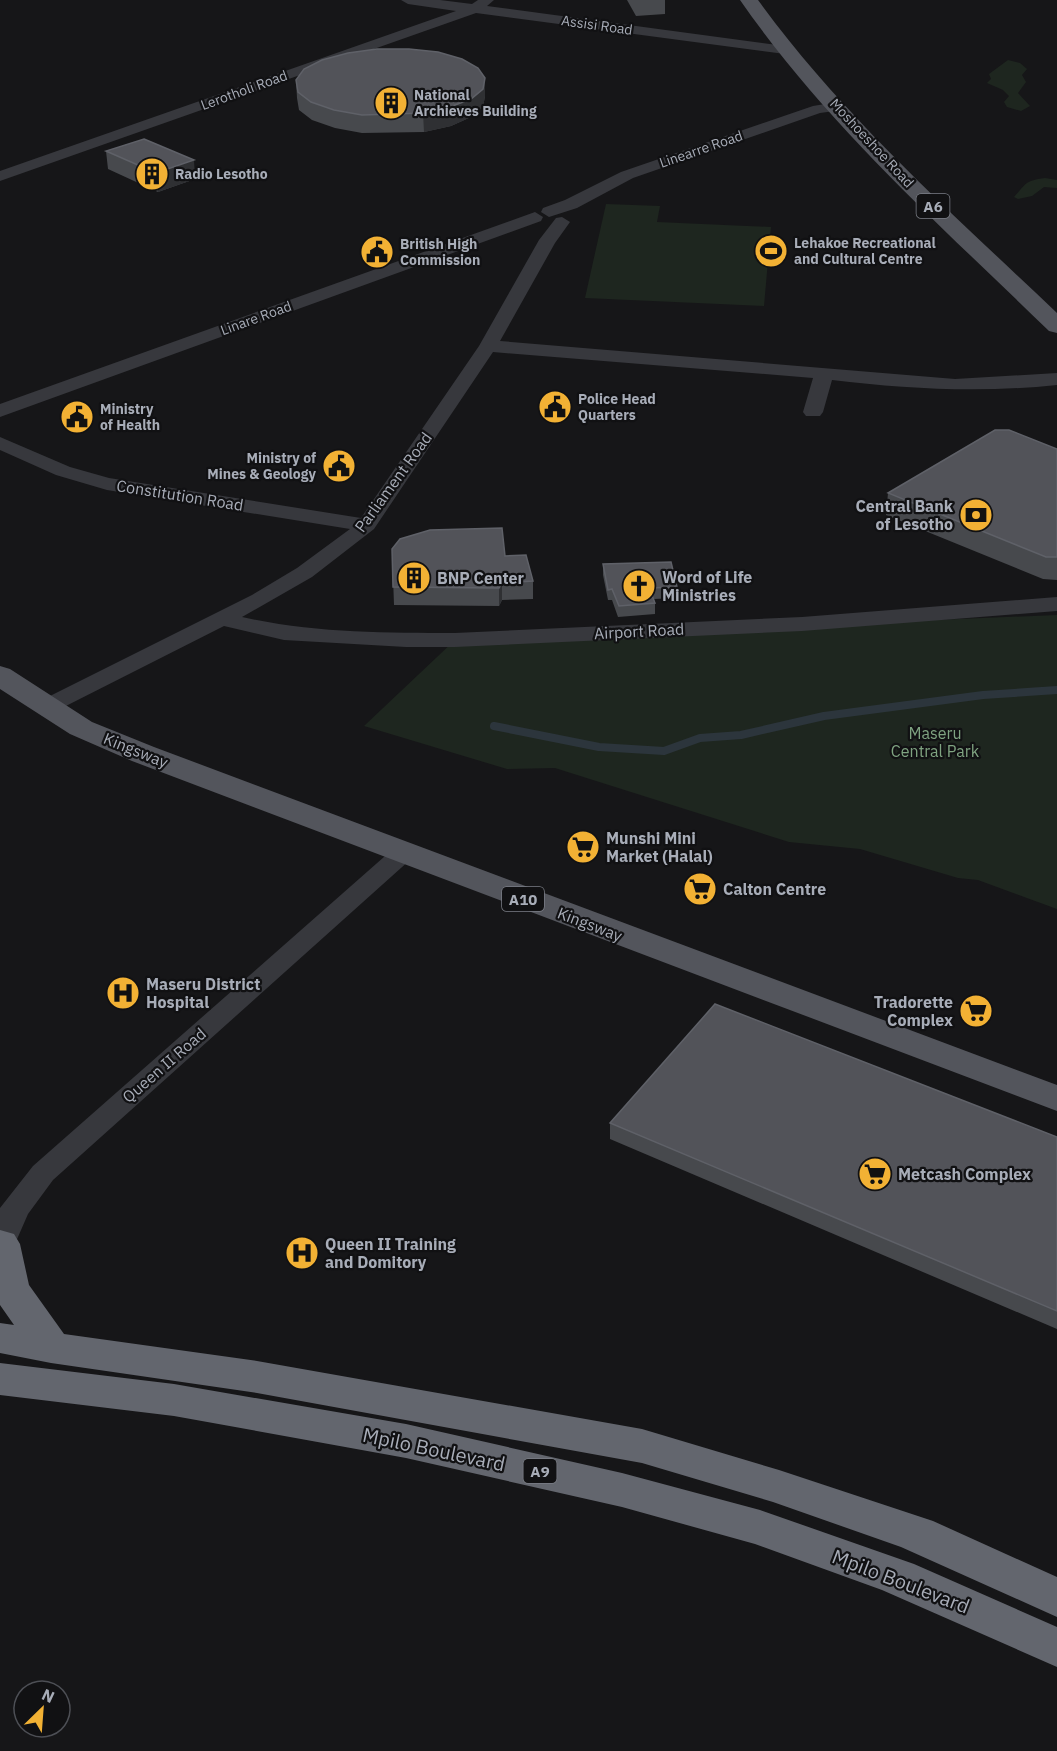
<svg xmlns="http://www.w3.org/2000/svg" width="1057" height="1751" viewBox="0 0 1057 1751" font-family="'IBM Plex Sans',sans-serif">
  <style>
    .green { fill: #1e261f }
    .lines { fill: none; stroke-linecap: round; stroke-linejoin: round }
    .stream { stroke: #2c353c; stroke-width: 8 }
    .minor { fill: #37383d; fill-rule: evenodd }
    .major { fill: #53555c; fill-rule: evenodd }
    .highway { fill: #63666e; fill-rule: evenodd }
    .wall { fill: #47494d }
    .shaded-wall { fill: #2f3033 }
    .building { fill: #525359; stroke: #5f6168; stroke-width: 1.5 }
    .labels { text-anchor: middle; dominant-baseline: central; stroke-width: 4.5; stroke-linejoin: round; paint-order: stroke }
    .far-street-label { font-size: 14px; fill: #a8adb8; stroke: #111113 }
    .far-poi-label { font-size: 14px; font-weight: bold; fill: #a8adb8; stroke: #111113; text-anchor: start }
    .shield { fill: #111113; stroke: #7b7e86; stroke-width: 1.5 }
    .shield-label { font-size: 15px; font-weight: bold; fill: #a8adb8 }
    .street-label { font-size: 16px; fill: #a8adb8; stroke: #111113 }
    .poi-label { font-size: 16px; font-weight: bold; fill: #a8adb8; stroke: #111113; text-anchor: start }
    .park-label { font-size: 16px; fill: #7fa381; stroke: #111113 }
    .near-street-label { font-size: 20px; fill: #a8adb8; stroke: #111113 }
  </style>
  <rect width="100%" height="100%" fill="#161618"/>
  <!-- green -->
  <path class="green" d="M1008,60L1020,63L1027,69L1022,75L1026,82L1018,93L1030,106L1021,111L1007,107L1004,102L1009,96L1003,90L987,83L991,79L989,74Z
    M1045,178L1057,180V188L1044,187L1032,196L1018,199L1014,197C1027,183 1024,181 1045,178Z
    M606,204L660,206L657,222L771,227L764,306L585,298Z
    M1057,615V909L978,880L958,878L860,849L789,842L555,768L507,769L364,726L455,640Z"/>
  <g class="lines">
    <!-- stream -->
    <path class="stream" d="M494,726L599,747L664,751L700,738L741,735L824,716L983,695L1057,690"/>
    <!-- minor -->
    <path class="minor" d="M401,0H440L472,4L478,0H494L487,6L785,46L792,50L785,54L476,13L0,181V171L456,11L408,4Z
      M837,102L845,107L842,110L820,113L633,178L577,208L549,217L541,212L543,208L565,200L621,172L813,106Z
      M535,212L543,217L541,221L0,417V404Z
      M562,217L570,222L555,243L500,341L955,379L1057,373V385C981,393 907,389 832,380L823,412L820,416H806L803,412L813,378L493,352L374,529L312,577L242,617C312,633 384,633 455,633L802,617L1057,597V611L802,631L455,647H406L284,640L224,626L54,712L46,714L38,712L34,707L38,702L252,595L297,568L350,529L107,490L56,475L0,450V437L70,467L109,478L361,518L479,346L539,240L556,218Z
      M402,846L411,849L415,854L411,859L53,1180L28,1214L11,1253L0,1256V1208L33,1166L393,849Z"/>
    <!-- major -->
    <path class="major" d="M740,0H758C843,117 953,214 1057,313V333L1049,331C941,226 826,124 740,0Z
      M0,666L10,669L92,722L154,747L1057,1085V1111L132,761L70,734L0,689Z"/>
    <!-- highway -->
    <path class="highway" d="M0,1230L14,1234L20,1244L29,1285L64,1334L257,1361L642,1429L779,1470L933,1521L1057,1577V1617L901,1547L773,1502L642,1463L257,1393L51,1363L0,1353V1323L14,1325L0,1305Z
      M0,1363L174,1384L406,1424L622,1473L760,1510L914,1564L1057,1627V1667L882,1590L755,1544L622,1507L406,1458L174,1416L0,1395Z"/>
  </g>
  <!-- wall -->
  <path class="wall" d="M627,0H665V14L636,16Z
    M296,80L485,96L483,107L471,117L451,126L424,132L362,133L335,128L312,120L299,110L297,98Z
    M106,151L195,179L158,192L108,169Z
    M1057,449V580L1043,579L886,515L888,493Z
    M392,549L505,556L533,581V599L502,600L499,606L394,605Z
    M603,564L677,587V598L654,599L655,603V614L618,617L612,600H608L603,575Z
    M610,1123L1057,1137V1329L610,1139Z"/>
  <!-- shaded-wall -->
  <path class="shaded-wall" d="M485,78V96L483,107L471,117L451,126L424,132L423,113Z
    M194,160L195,179L158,192L156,173Z
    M502,583V600L499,606V588Z"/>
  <!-- building -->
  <path class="building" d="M377,49H409L438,52L462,59L478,68L485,78L483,89L471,99L450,107L423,113L362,115L334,110L311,102L298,92L296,80L304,69L322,60L348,53Z
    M144,139L194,160L156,173L106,151Z
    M995,430H1009L1057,449V557H1046L888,493Z
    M502,528L505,556L526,555L533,581L502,583L499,588L393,587L392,549L400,539L430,530Z
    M671,562L677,587L649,588L655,603L619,606L612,589L608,590L603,564Z
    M715,1004L1057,1137V1311L610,1123Z"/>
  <!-- icons -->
  <defs>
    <symbol id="building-disc" viewBox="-11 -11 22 22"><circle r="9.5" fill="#f2b134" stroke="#111113"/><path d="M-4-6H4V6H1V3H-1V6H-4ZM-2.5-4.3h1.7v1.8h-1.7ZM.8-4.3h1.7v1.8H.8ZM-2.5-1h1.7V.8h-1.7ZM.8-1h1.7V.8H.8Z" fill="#111"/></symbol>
    <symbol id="stadium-disc" viewBox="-11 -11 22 22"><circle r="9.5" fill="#f2b134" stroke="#111113"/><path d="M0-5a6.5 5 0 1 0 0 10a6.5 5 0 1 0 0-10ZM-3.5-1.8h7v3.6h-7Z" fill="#111"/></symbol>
    <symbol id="civic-disc" viewBox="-11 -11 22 22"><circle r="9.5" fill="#f2b134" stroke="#111113"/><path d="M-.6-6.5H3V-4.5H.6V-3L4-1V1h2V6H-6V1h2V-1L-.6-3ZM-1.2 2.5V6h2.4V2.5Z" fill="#111"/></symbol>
    <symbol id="bank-disc" viewBox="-11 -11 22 22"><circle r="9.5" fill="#f2b134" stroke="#111113"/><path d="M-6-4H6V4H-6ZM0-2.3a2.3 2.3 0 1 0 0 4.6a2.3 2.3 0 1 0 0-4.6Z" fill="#111"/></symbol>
    <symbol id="church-disc" viewBox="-11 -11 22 22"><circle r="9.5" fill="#f2b134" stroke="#111113"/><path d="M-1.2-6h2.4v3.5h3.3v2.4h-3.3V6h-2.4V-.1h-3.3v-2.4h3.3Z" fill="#111"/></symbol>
    <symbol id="supermarket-disc" viewBox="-11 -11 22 22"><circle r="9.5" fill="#f2b134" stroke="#111113"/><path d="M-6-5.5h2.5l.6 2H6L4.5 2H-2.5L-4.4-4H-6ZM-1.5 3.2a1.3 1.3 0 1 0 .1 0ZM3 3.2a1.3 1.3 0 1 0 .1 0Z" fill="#111"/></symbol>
    <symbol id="hospital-disc" viewBox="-11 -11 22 22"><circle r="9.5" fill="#f2b134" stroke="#111113"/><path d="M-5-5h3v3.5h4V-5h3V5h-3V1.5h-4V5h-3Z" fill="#111"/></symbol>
  </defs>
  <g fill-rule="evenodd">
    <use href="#building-disc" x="372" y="84" width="38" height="38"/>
    <use href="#building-disc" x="133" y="155" width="38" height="38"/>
    <use href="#stadium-disc" x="752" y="232" width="38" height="38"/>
    <use href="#civic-disc" x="358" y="233" width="38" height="38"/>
    <use href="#civic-disc" x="536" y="388" width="38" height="38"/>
    <use href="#civic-disc" x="58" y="398" width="38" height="38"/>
    <use href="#civic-disc" x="320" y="447" width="38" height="38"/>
    <use href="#bank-disc" x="957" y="496" width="38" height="38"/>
    <use href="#building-disc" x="395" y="559" width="38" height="38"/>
    <use href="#church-disc" x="620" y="567" width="38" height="38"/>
    <use href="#supermarket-disc" x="564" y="828" width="38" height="38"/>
    <use href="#supermarket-disc" x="681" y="870" width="38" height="38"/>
    <use href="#hospital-disc" x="104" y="974" width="38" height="38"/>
    <use href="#supermarket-disc" x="957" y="992" width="38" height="38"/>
    <use href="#supermarket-disc" x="856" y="1155" width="38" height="38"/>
    <use href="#hospital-disc" x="283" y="1234" width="38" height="38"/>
  </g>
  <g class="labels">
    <!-- far-street labels -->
    <g class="far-street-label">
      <text transform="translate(597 25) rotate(8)">Assisi Road</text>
      <text transform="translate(244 90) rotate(-20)">Lerotholi Road</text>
      <text transform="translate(872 143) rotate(47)">Moshoeshoe Road</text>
      <text transform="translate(701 149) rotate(-19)">Linearre Road</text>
      <text transform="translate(256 318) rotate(-20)">Linare Road</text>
    </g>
    <!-- far-poi labels -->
    <g class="far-poi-label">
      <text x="414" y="95">National<tspan x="414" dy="16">Archieves Building</tspan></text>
      <text x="175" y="174">Radio Lesotho</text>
      <text x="794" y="243">Lehakoe Recreational<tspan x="794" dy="16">and Cultural Centre</tspan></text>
      <text x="400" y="244">British High<tspan x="400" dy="16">Commission</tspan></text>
      <text x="578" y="399">Police Head<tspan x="578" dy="16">Quarters</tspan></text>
      <text x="100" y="409">Ministry<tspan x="100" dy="16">of Health</tspan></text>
      <text x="316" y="458" text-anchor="end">Ministry of<tspan x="316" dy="16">Mines &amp; Geology</tspan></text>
    </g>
    <!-- shield labels -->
    <g class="shield">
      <rect x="916.5" y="194" width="33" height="24" rx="4.5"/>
      <rect x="502" y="887" width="42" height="24" rx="4.5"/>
      <rect x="523.5" y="1459" width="33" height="24" rx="4.5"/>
    </g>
    <g class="shield-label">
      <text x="933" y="206">A6</text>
      <text x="523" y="899">A10</text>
      <text x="540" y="1471">A9</text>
    </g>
    <!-- street labels -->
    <g class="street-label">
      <text transform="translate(393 482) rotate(-54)">Parliament Road</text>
      <text transform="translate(180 495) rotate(9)">Constitution Road</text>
      <text transform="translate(639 631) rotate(-3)">Airport Road</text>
      <text transform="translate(136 750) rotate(22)">Kingsway</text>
      <text transform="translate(590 924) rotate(21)">Kingsway</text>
      <text transform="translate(164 1065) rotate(-41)">Queen II Road</text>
    </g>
    <!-- poi labels -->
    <g class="poi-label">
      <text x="953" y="506" text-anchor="end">Central Bank<tspan x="953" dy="18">of Lesotho</tspan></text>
      <text x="662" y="577">Word of Life<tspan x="662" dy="18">Ministries</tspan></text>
      <text x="437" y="578">BNP Center</text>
      <text x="606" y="838">Munshi Mini<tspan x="606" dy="18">Market (Halal)</tspan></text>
      <text x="723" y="889">Calton Centre</text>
      <text x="146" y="984">Maseru District<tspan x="146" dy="18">Hospital</tspan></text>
      <text x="953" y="1002" text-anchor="end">Tradorette<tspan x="953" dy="18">Complex</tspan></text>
      <text x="898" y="1174">Metcash Complex</text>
      <text x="325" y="1244">Queen II Training<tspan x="325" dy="18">and Domitory</tspan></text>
    </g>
    <!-- park labels -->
    <g class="park-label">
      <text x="935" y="733">Maseru<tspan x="935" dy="18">Central Park</tspan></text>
    </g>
    <!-- near-street labels -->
    <g class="near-street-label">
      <text transform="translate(434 1449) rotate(12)">Mpilo Boulevard</text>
      <text transform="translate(901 1581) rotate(21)">Mpilo Boulevard</text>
    </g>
  </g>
  <!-- north arrow -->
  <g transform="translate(42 1709) rotate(25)"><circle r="28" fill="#111113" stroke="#4d4f55" stroke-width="1.5"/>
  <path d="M0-4.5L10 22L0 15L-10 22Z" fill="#f2b134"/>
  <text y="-9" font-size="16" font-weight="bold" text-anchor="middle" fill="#a8adb8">N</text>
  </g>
</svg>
